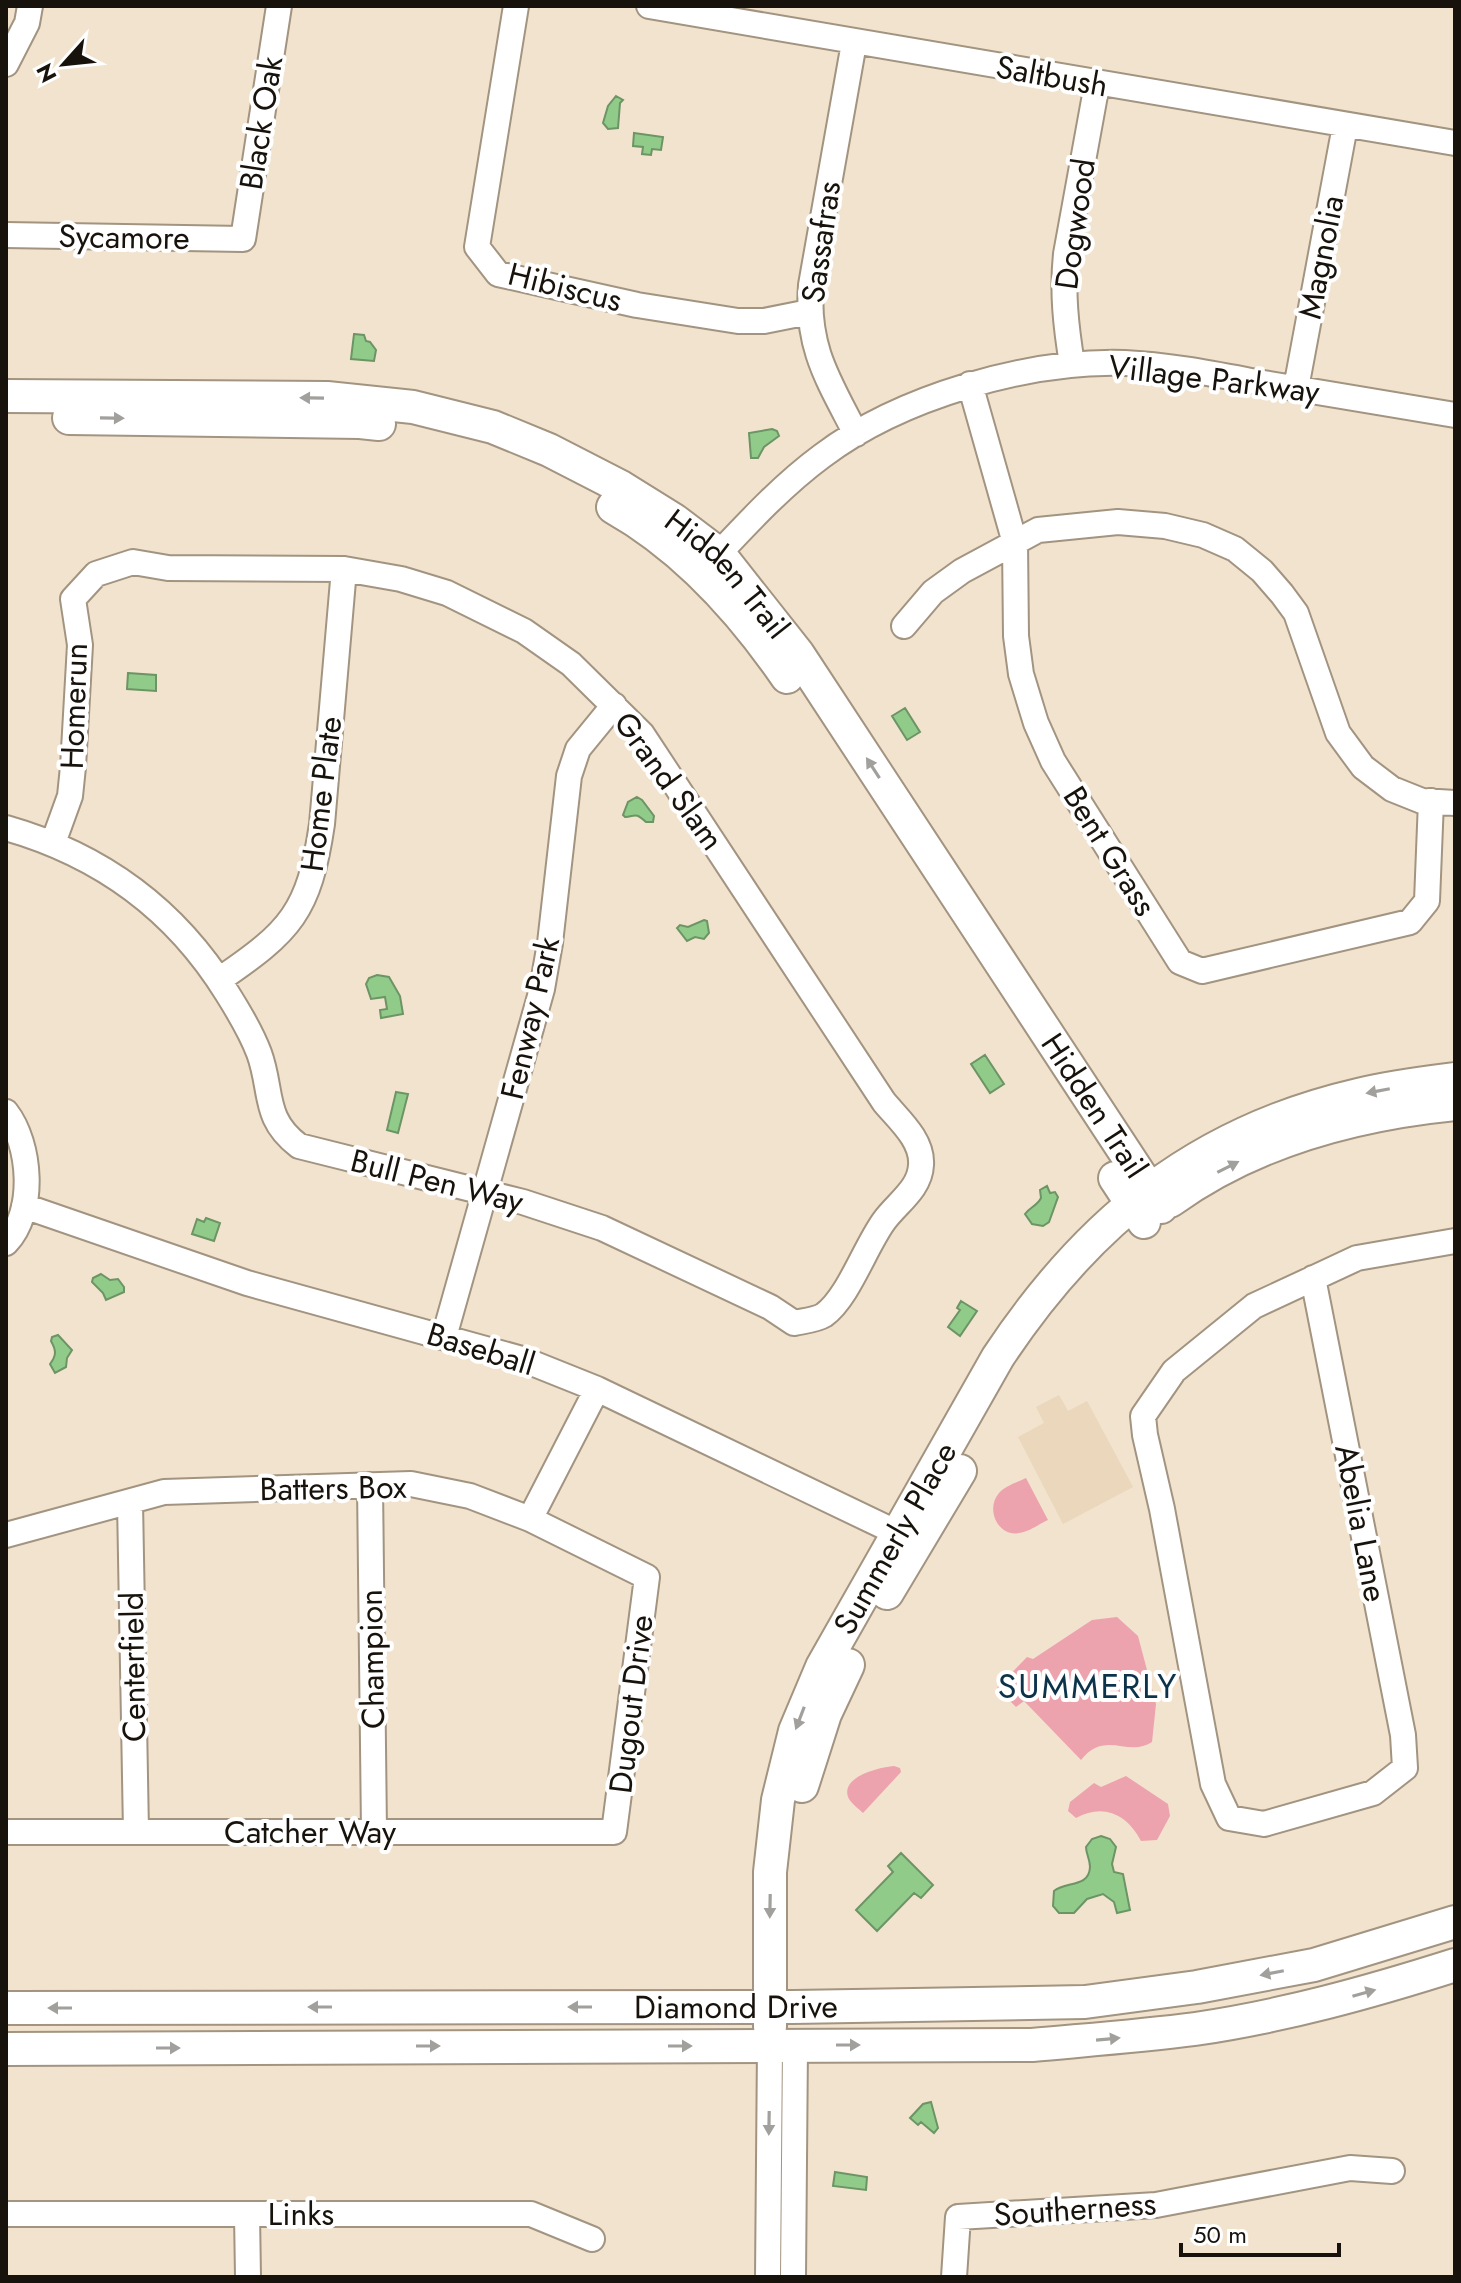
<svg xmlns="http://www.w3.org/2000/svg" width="1461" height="2283" viewBox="0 0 1461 2283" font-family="Jost,sans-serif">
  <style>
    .built { fill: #ead7bc }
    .green { fill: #eda3ad }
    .water { fill: #91cb8a; stroke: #6c9464; stroke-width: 2 }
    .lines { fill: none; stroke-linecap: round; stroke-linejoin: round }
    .street-casing { stroke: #a29480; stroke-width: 28 }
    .secondary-casing { stroke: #a29480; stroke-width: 36 }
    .street { stroke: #fff; stroke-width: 24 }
    .secondary { stroke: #fff; stroke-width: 32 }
    .oneway { fill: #a2a09d }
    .labels { text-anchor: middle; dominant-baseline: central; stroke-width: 8; stroke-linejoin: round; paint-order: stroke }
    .street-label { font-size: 32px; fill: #17120b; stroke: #fff }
    .neighbourhood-label { font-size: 34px; letter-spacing: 2px; fill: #0d334b; stroke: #fff }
  </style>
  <rect width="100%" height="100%" fill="#f2e3ce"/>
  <!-- built -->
  <path class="built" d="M1059,1395L1068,1411L1087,1401L1133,1487L1063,1524L1018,1437L1044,1423L1036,1407Z"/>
  <!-- green -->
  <path class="green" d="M1026,1478L1048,1520C1039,1524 1029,1532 1019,1533C998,1537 985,1509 999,1493C1005,1486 1018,1482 1026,1478Z
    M1117,1617L1138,1636L1156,1704L1152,1742C1128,1758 1105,1729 1081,1760L1024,1701L1016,1707L997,1688L1027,1657L1033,1659L1092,1620Z
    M894,1766L900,1768L901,1772L863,1813C859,1809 852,1804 849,1799C838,1777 880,1767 894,1766Z
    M1126,1776L1168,1804L1170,1816L1157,1840L1141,1841C1127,1814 1103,1803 1076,1818L1068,1811L1070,1802L1094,1783L1101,1787Z"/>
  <!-- water -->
  <path class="water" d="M616,96L623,100L620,103L618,128L608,129L603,123L608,106Z
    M634,133L663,137L661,150L652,149L651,155L642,154L643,147L633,146Z
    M354,334L364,335L366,341L370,342L376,350L374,361L351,359Z
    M772,429L777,431L779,436L764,447L758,458H751L749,433Z
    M128,673L156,675V691L127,689Z
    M905,708L920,732L907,740L892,716Z
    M637,797L642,800L654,816L653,822H646C635,812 636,816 625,817L623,815L628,802Z
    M704,920L707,921L709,933L704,939L695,937L687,941L677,928L680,925L688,927Z
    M377,975L389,977L400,996L403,1014L381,1018L380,1010L387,1009L385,997L371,999L366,984L369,978Z
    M985,1055L1004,1084L990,1093L971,1064Z
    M396,1092L408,1094L398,1133L387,1130Z
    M1047,1186L1050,1193L1055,1192L1058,1197L1049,1222L1043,1226L1032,1224L1025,1214C1030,1207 1037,1206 1041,1198L1040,1190Z
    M206,1218L220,1223L214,1241L192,1234L197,1219L204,1222Z
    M101,1274L110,1280L118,1279L124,1287V1292L106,1300L103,1293L92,1282L93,1278Z
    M961,1301L977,1311L960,1336L948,1327L960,1310L957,1308Z
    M58,1335L72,1350L67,1358L66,1367L55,1373L50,1364C57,1355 56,1350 51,1341L52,1337Z
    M1101,1836L1110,1839L1116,1847L1112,1864L1114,1872L1123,1874L1130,1910L1117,1913L1114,1902L1103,1894L1087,1899L1074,1913H1059L1053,1906L1054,1891C1066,1881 1089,1888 1090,1867C1090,1859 1086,1854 1086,1847L1092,1839Z
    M901,1853L933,1885L921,1898L914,1893L877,1931L856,1910L893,1872L888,1866Z
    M931,2102L938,2128L934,2133L921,2122L918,2125L910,2118L923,2104Z
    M835,2172L867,2177L866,2190L833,2186Z"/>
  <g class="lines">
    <defs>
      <path id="street" d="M516,6L477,247L498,274L637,305L738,321H764L809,312
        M649,6L1455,143
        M854,43L811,285C806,348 829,381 856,434
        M6,64L27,23L30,6
        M6,235L243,239L279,6
        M1072,364C1066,327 1062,292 1066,254L1097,84
        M970,384L1015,543L1016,636L1021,674L1036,723L1053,761L1180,962L1202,971L1410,922L1427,901L1431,801
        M1296,388L1345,126
        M708,565C744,527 780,487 822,456C900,397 1028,360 1125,363C1169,365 1214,374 1257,382C1323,393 1389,404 1455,415
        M904,626L933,592L962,571L1038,530L1118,522L1165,526L1203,535L1235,549L1262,571L1282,594L1296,613L1338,733L1363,767L1392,789L1422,801L1455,803
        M6,828C101,855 175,909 227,993C239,1012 251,1032 259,1053C273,1091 262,1118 299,1146L523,1202L602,1228L770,1307L794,1323C803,1321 816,1320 824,1315C848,1298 865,1247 884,1221C897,1203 920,1189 921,1165C923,1140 898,1119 884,1102L642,734L571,664L524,631L447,593L401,579L344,569L168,568L133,562L96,574L73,599L80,645L73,767L70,796L53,843
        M219,980C291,931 309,912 322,824L344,569
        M6,1112C31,1144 36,1212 6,1243
        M24,1206L247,1283L522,1359L597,1389L910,1539
        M1313,1278L1403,1735L1405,1768L1373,1793L1264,1824L1229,1818L1213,1784L1162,1509L1145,1435L1143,1416L1174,1371L1254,1306L1357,1258L1455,1241
        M444,1337L542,989L550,943L569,776L578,749L614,705
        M370,1485L374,1832
        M130,1502L136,1832
        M530,1519L597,1389
        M6,1535L164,1492L411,1484L470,1496L530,1519L647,1577L614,1832H6
        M6,2214H531L592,2239
        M247,2214L248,2277
        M768,2277L770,2045
        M793,2277L795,2045
        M954,2277L958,2217L1156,2205L1350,2168L1392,2171"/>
      <g id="secondary">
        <path id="s1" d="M6,396L327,398L413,407L493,427L549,450L621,487L674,520L719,554L798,654L1161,1207"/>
        <path d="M69,418L360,422L379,424"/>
        <path d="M613,507C684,547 741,610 787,677"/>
        <path d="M1115,1178L1144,1222"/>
        <path d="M1170,1201C1253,1141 1354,1114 1455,1104"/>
        <path d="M887,1593L960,1471"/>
        <path d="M802,1786L825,1714L848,1665"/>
        <path id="s2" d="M6,2008L793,2007L1085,2002L1197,1987L1314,1965L1455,1922"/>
        <path id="s3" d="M770,2027V1872L778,1800L795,1731L822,1667L998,1357C1088,1221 1198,1132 1358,1095C1390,1087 1423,1083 1455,1079"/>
        <path d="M6,2049L1032,2045C1086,2040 1141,2036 1195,2029C1284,2016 1370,1992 1455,1965"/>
      </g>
    </defs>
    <!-- street casing -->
    <use href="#street" class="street-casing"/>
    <!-- secondary casing -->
    <use href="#secondary" class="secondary-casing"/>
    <!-- street -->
    <use href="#street" class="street"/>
    <!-- secondary -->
    <use href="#secondary" class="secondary"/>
  </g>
  <!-- one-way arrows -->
  <defs><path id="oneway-solid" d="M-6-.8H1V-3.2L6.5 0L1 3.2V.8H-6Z" transform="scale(2)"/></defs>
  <g class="oneway">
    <use href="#oneway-solid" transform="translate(312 398) rotate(-179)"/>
    <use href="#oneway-solid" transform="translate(112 418) rotate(1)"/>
    <use href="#oneway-solid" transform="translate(873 768) rotate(-123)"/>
    <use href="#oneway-solid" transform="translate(1378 1091) rotate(169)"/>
    <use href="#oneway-solid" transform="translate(1228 1167) rotate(-27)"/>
    <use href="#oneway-solid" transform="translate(800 1718) rotate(111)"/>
    <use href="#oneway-solid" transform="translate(770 1906) rotate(91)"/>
    <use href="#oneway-solid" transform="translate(1272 1973) rotate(169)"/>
    <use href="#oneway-solid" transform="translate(1364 1993) rotate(-16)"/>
    <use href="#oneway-solid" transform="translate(320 2007) rotate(180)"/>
    <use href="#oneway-solid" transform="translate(580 2007) rotate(180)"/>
    <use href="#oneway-solid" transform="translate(60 2008) rotate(180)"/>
    <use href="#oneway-solid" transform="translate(1108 2039) rotate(-5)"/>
    <use href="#oneway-solid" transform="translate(848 2045)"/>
    <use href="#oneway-solid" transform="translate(428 2046)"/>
    <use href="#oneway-solid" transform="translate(680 2046)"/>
    <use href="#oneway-solid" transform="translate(168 2048)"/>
    <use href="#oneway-solid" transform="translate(769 2123) rotate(91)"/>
  </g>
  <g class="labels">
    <!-- street labels -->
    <g class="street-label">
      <text transform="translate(1052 76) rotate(10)">Saltbush</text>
      <text transform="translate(261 123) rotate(-81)">Black Oak</text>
      <text transform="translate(1075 224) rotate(-82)">Dogwood</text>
      <text transform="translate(124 237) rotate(1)">Sycamore</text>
      <text transform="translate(821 242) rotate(-82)">Sassafras</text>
      <text transform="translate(1321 257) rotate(-79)">Magnolia</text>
      <text transform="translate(565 287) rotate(14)">Hibiscus</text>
      <text transform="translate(1214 379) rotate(7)">Village Parkway</text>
      <text stroke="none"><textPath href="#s1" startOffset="770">Hidden Trail</textPath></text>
      <text transform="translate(74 706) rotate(-88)">Homerun</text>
      <text transform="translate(669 781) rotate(54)">Grand Slam</text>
      <text transform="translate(321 794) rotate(-83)">Home Plate</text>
      <text transform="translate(1110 851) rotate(58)">Bent Grass</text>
      <text transform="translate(530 1018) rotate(-77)">Fenway Park</text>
      <text stroke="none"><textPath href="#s1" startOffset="1418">Hidden Trail</textPath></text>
      <text transform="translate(437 1181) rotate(14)">Bull Pen Way</text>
      <text transform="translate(481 1349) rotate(17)">Baseball</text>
      <text transform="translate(333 1488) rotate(-1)">Batters Box</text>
      <text transform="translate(1361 1523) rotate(79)">Abelia Lane</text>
      <text stroke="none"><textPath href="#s3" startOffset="516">Summerly Place</textPath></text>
      <text transform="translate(372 1659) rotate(-91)">Champion</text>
      <text transform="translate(133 1667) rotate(-91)">Centerfield</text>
      <text transform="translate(631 1704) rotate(-83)">Dugout Drive</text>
      <text x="310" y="1832">Catcher Way</text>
      <text stroke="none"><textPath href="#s2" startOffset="730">Diamond Drive</textPath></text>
      <text transform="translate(1075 2209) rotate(-4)">Southerness</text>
      <text x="301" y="2214">Links</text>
    </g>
    <!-- neighbourhood labels -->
    <g class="neighbourhood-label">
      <text x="1088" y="1686">SUMMERLY</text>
    </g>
  </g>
  <!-- border -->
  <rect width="1461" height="2283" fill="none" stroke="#17120b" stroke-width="16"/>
  <!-- north arrow -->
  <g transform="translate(64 64) rotate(243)" stroke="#ffffff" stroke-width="6" paint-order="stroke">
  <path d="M0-6L14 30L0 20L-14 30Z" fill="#17120b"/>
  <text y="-12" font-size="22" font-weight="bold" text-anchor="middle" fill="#17120b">N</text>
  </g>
  <!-- scale -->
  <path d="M1181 2243v12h158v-12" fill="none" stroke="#17120b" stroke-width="4"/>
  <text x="1193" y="2243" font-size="24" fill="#17120b" stroke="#ffffff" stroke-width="6" paint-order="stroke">50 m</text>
</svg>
